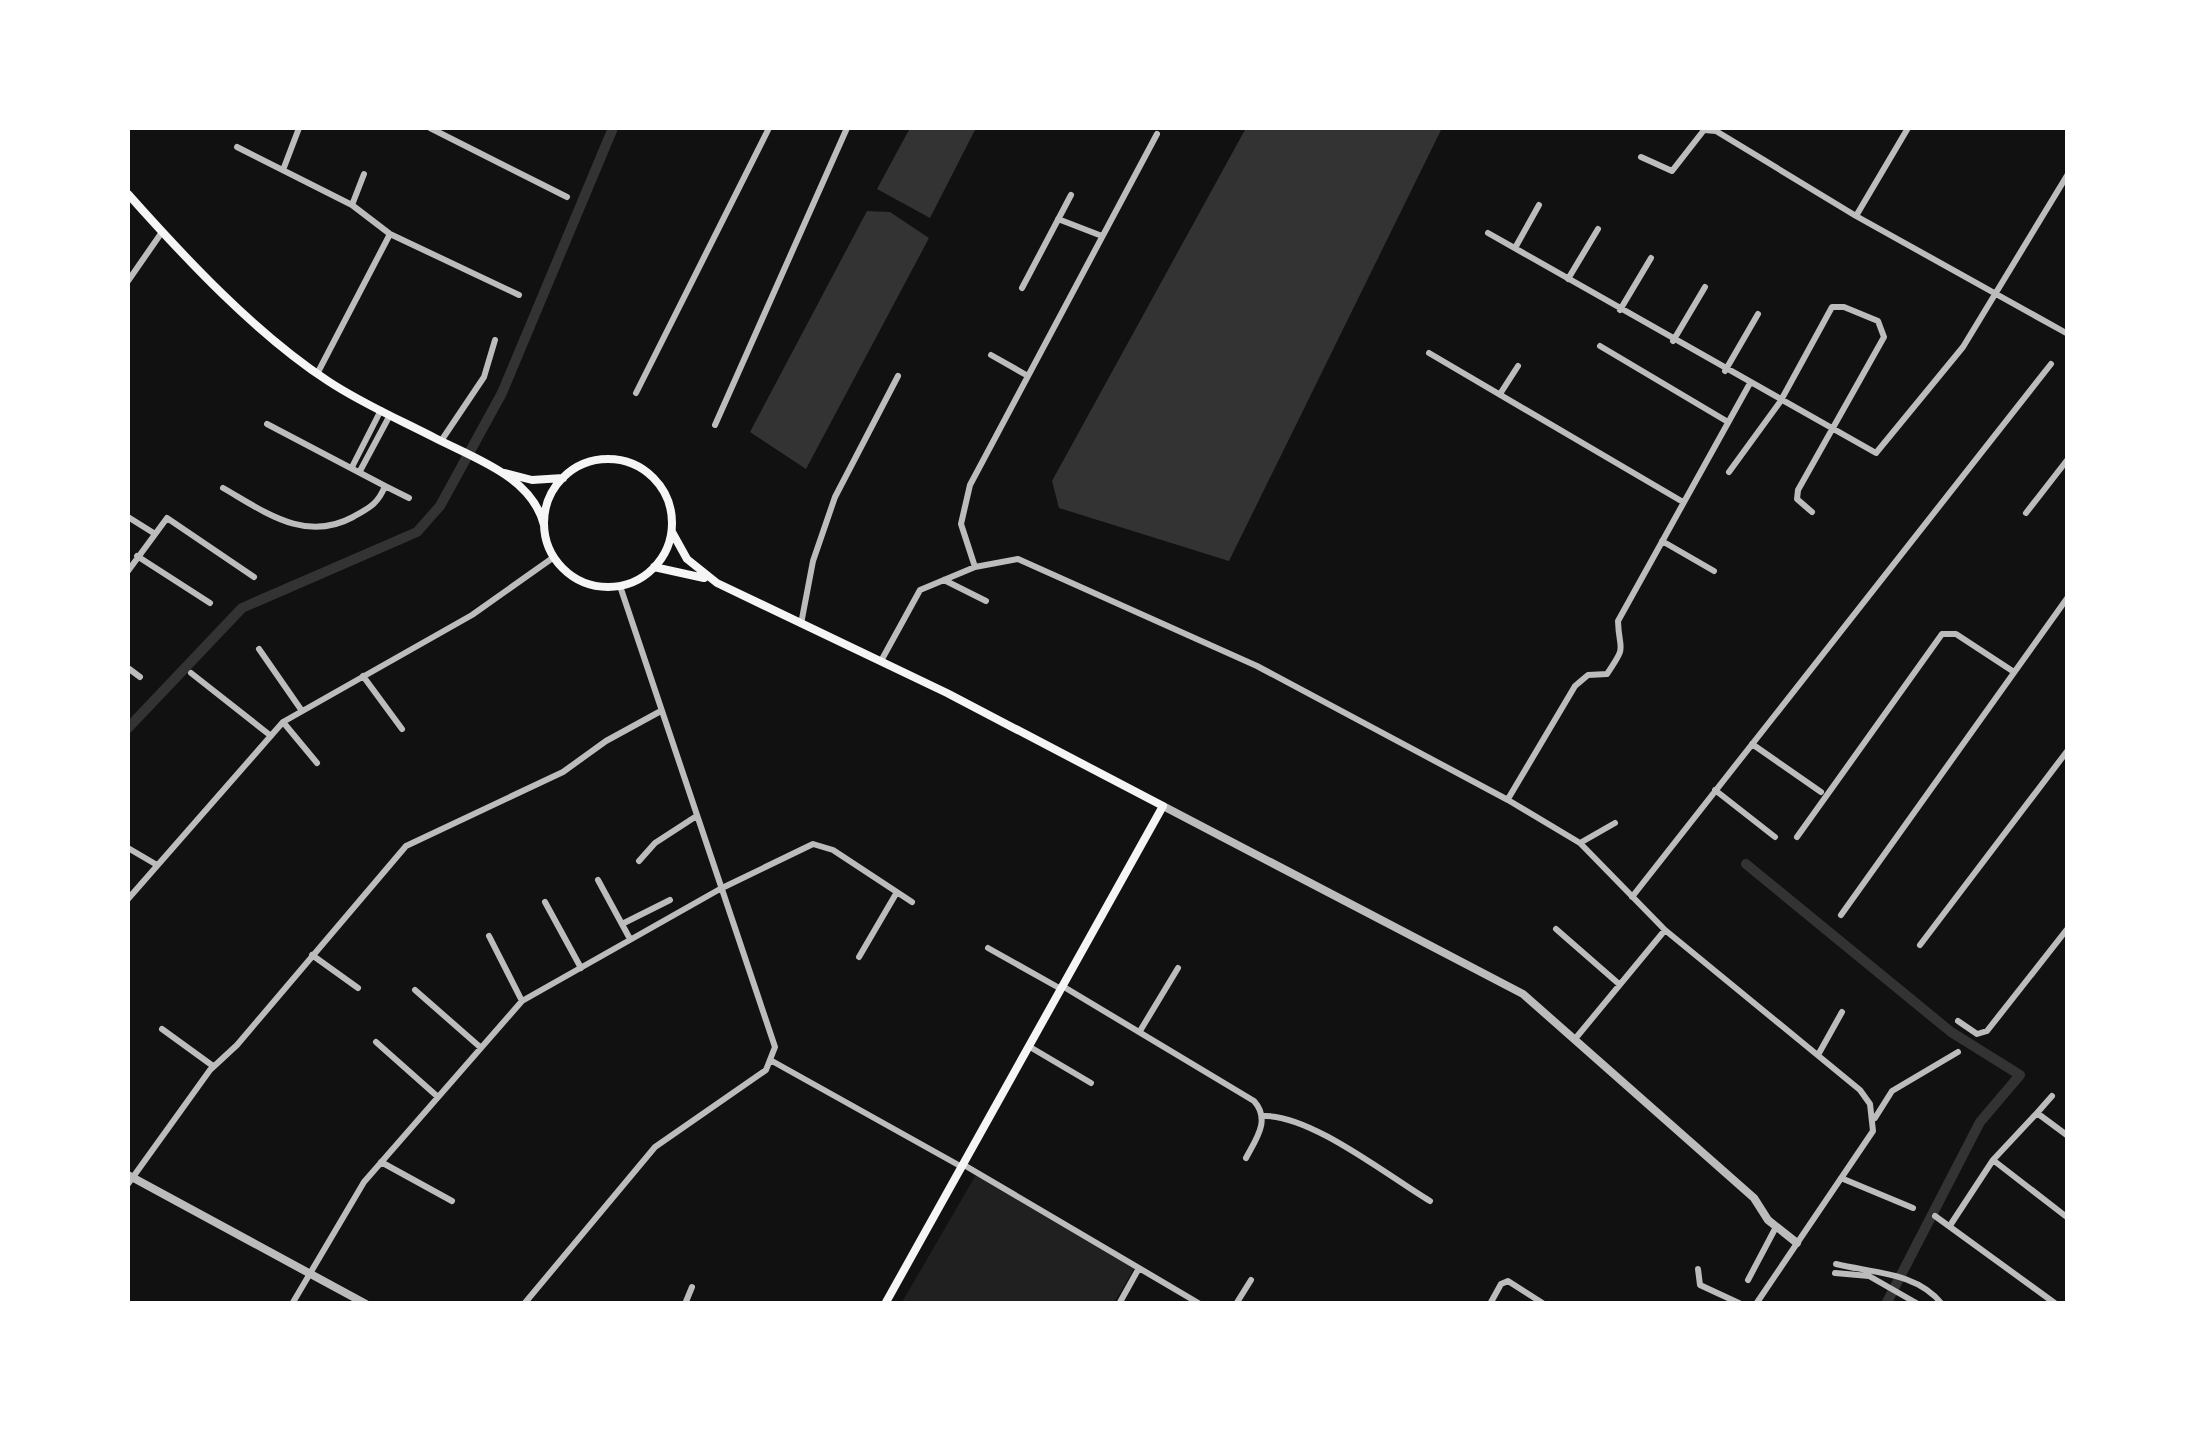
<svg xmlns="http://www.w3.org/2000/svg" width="2195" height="1431" viewBox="0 0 2195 1431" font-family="'Archivo Narrow',sans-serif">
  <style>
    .green { fill: #202020 }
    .water { fill: #333 }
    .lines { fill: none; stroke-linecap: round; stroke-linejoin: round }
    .canal { stroke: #333; stroke-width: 10 }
    .minor { stroke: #bcbcbc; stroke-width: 6 }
    .tertiary { stroke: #bcbcbc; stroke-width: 8 }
    .secondary { stroke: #f5f5f5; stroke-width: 8 }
  </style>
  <rect width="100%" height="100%" fill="#111"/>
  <!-- green -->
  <path class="green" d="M977,1173L1135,1267L1114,1303L901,1304Z"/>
  <!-- water -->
  <path class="water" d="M910,128H976L930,218L877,189Z
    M1246,128H1442L1229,561L1059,508L1052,481Z
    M867,211L890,212L929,238L806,469L750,432Z"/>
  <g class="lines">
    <!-- canal -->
    <path class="canal" d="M128,728L242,608L417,532L440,506L502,393L613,128
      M1746,864L1951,1032L2020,1075L1980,1122L1886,1304"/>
    <!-- minor -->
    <path class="minor" d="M430,128L567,197
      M1718,128L1716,131L1856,216L2068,334
      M237,147L352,205L390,234L519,295
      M1641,157L1672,171L1704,130L1716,131
      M283,170L299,128
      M352,205L364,174
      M1856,216L1908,128
      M1058,219L1102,236
      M1488,233L1876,453L1963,347L2068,174
      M1515,248L1539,205
      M1568,279L1598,229
      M128,281L162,232
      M1022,288L1071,195
      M1620,310L1651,258
      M1673,341L1705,287
      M1600,346L1728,422
      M1429,353L1683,502
      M991,355L1028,376
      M1725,371L1758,314
      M317,374L390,234
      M636,393L769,128
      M1500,394L1518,366
      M715,425L847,128
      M441,441L484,377L495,340
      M352,467L381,410
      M360,471L390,415
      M1729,472L1780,402L1832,307H1844L1878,321L1884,337L1798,490L1797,499L1812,512
      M385,486L409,498
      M223,488C265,512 305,543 353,517C369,508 378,504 385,486L267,424
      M2026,513L2068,459
      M128,517L152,532
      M1662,541L1714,571
      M137,556L210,603
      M975,567L961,524L970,485L1157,134
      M128,571L167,518L254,577
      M944,580L986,601
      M801,624L813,561L835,497L898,376
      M259,649L302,711
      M881,661L920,590L975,567L1018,559L1257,666L1508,800L1580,843L1665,930L1860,1090L1870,1104L1873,1131L1756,1304
      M128,668L140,677
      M191,673L271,736
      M363,676L402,729
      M283,722L317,763
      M1752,744L1821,792
      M1715,790L1775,837
      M1508,799L1575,686L1588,675L1607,674C1628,643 1619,653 1618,621L1749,385
      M1797,837L1942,634H1956L2014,672
      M1580,843L1615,823
      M128,848L157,865
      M639,861L655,843L695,817
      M598,880L630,939
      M1632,897L2051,364
      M128,899L283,722L472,615L554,557
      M545,902L581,968
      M1841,915L2068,597
      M622,924L670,900
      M1556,929L1619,984
      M489,936L522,1001
      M1920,945L2068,750
      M988,948L1061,989
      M312,955L358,988
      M859,957L897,892
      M1064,987L1254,1101C1271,1120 1256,1139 1246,1158
      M415,990L480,1047
      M1958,1021L1977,1034L1987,1031L2068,928
      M162,1029L213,1066
      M1140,1031L1178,968
      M1575,1039L1665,930
      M376,1042L438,1097
      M1030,1047L1091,1083
      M1818,1055L1842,1012
      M772,1061L962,1167
      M2037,1113L2052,1096
      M1263,1116C1310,1114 1388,1176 1430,1201
      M1875,1118L1892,1091L1958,1052
      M1993,1160L2068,1218
      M381,1162L452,1201
      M964,1165L1200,1304
      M1841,1178L1913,1208
      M128,1184L210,1070L237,1045L406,846L563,772L606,741L659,712
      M1935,1216L2056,1304
      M1951,1224L1993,1160L2037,1113L2068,1136
      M1836,1264C1872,1273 1917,1272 1942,1304
      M1698,1269L1700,1285L1741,1304
      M1835,1273L1869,1276L1918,1304
      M1748,1280L1776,1227
      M292,1304L364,1182L522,1001L720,889L813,844L833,850L912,902
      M524,1304L655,1147L766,1070L775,1047L620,586
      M685,1304L692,1287
      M1119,1304L1139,1268
      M1236,1304L1251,1280
      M1490,1304L1501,1284L1508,1281L1544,1304"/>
    <!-- tertiary -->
    <path class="tertiary" d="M1163,806L1523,994L1754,1198L1768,1220L1797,1243
      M128,1175L366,1304"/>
    <!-- secondary -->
    <path class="secondary" d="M128,194C185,258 256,334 328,381C361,403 400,420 435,438C476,459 532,477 544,525
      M544 523a64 64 0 1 1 128 0a64 64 0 1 1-128 0Z
      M505,473L532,480L563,478
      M672,532L687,559L717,583L947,693L1163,806L885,1304
      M654,567L704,578"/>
  </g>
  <!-- border -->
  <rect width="2195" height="1431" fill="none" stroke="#ffffff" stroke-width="260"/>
</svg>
